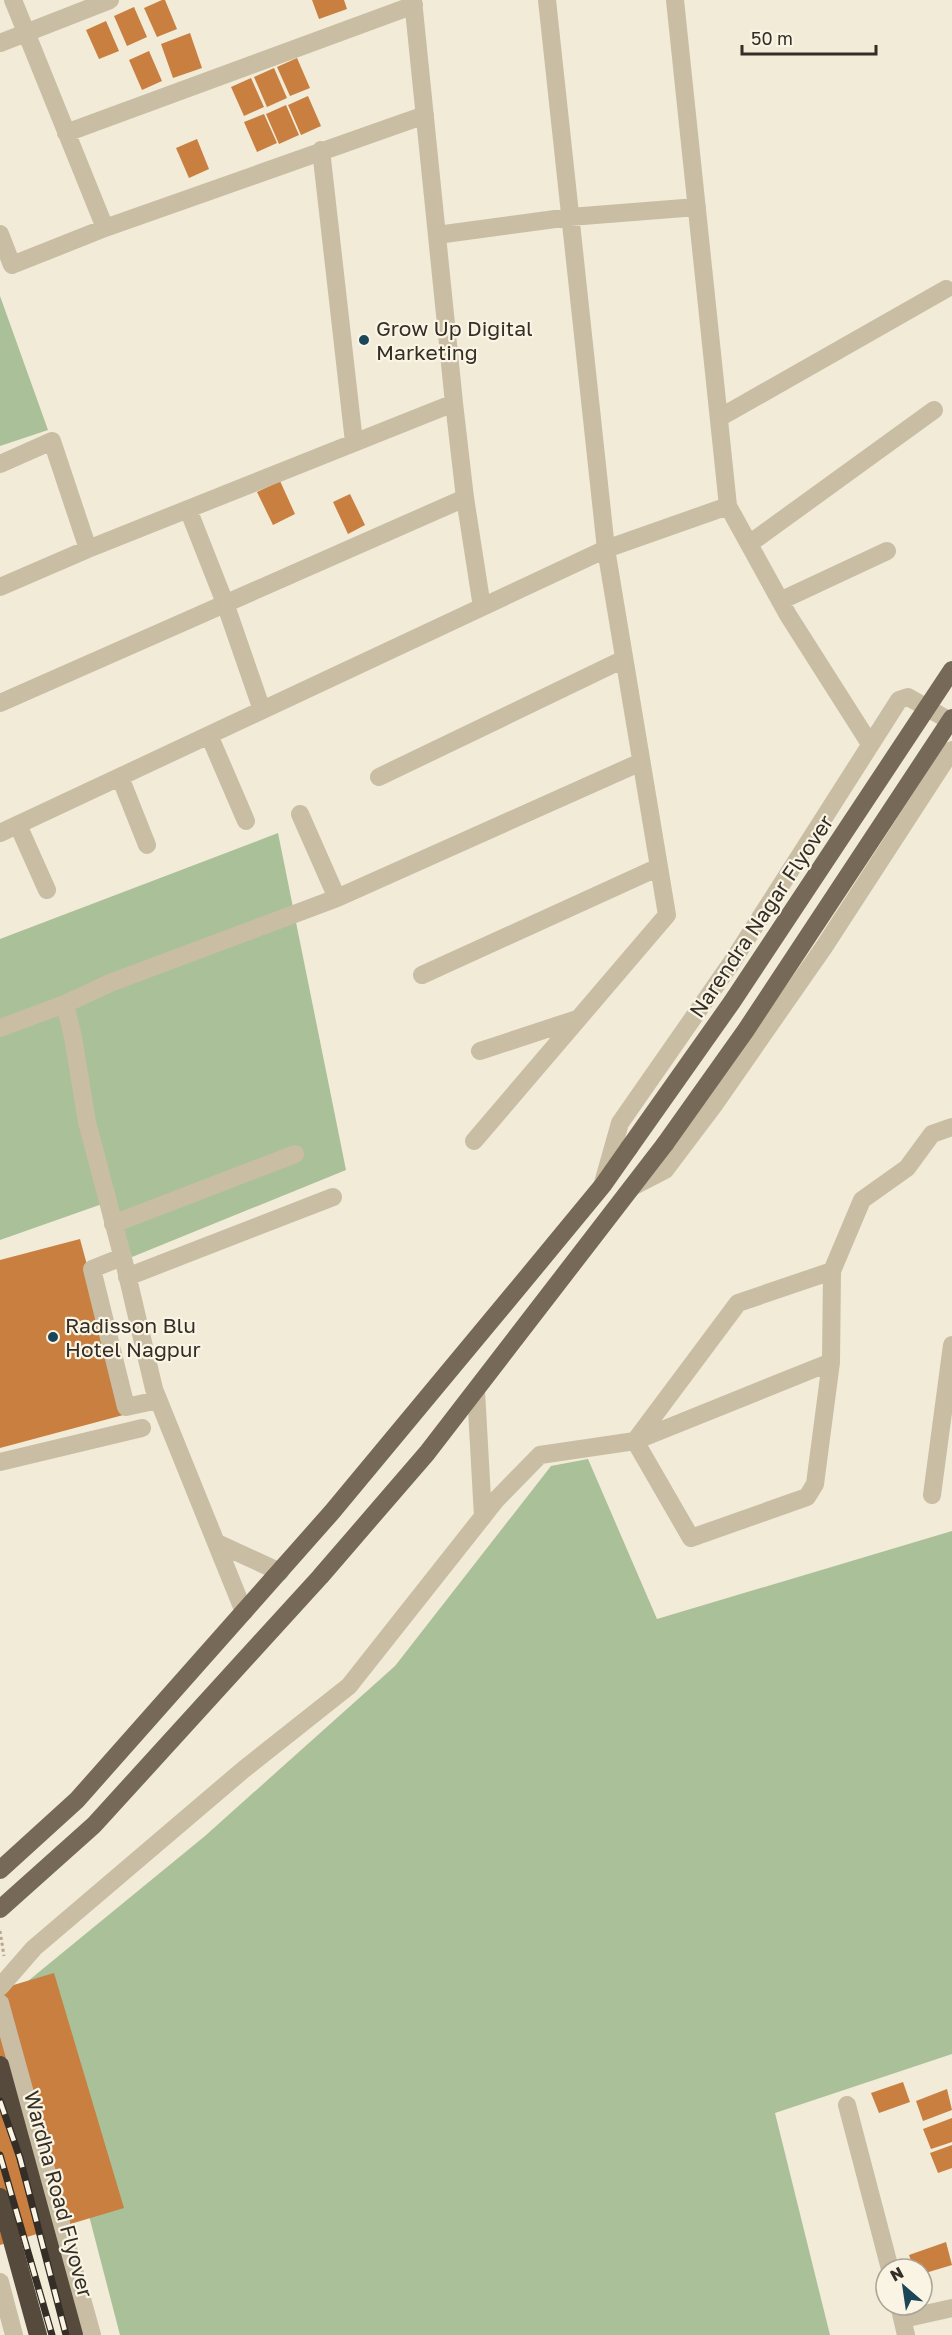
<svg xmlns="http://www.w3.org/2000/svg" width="952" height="2335" viewBox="0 0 952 2335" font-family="'Golos Text',sans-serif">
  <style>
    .green { fill: #aac098 }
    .building { fill: #c87f40 }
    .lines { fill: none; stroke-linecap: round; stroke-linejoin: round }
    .path { stroke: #b5a88e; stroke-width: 3; stroke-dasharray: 3 3; stroke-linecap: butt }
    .minor { stroke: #c9bda4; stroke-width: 18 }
    .major { stroke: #776957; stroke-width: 18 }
    .highway { stroke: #564a3d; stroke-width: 18 }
    .rail-casing { stroke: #352e26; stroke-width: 7 }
    .rail { stroke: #f9f4e4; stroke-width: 4.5; stroke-dasharray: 14; stroke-linecap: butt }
    .major-bridge { stroke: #776957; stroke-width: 18 }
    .poi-dot { fill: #1b4657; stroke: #f9f4e4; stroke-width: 2 }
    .labels { text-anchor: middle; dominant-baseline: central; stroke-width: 4.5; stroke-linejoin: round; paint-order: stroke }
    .poi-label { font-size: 21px; fill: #352e26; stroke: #f9f4e4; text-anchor: start }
    .street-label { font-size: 21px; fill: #352e26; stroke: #f9f4e4 }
  </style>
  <rect width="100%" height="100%" fill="#f1ebd8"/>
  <!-- green -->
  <path class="green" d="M0,296L48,430L0,446Z
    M278,833L346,1170L132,1257L105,1203L0,1240V939Z
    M588,1459L657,1619L952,1531V2054L775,2113L830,2335H120L28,1981L205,1836L395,1666L551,1466Z"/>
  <!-- building -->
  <path class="building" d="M162,0H165L177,29L157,37L144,8Z
    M312,0H344L347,9L319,19Z
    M134,7L147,37L127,46L114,16Z
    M106,21L119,51L99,59L86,30Z
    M190,33L202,68L173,78L161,44Z
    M149,51L162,81L142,90L129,60Z
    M297,58L310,88L290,96L277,67Z
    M274,68L287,98L267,107L254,77Z
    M251,78L264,107L244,116L231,87Z
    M308,96L321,126L301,135L288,105Z
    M286,105L299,135L279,144L266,114Z
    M264,114L277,143L257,152L244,122Z
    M197,139L209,169L189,178L176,148Z
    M280,481L295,514L273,525L257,492Z
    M350,494L365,525L348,534L333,502Z
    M80,1239L127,1414L0,1448V1260Z
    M54,1973L124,2208L0,2245V1989Z
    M903,2082L910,2102L879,2113L871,2093Z
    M947,2089L952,2110L923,2121L916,2101Z
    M952,2118V2142L931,2149L923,2129Z
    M952,2145V2168L938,2173L930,2153Z
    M946,2242L952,2265L922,2274V2269H914L909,2255Z"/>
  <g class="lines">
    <!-- path -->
    <path class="path" d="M0,1931L4,1956"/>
    <!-- minor -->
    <path class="minor" d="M13,0L105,228L425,115
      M413,0L454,403
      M0,43L110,0
      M66,133L414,5
      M321,150L354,442
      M0,234L12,265L105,228
      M437,235L570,217L697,207
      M719,418L946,289
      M0,464L52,441L88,549L454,403L465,498L482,607
      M728,506L788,615L870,744
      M188,509L225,603L262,710
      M749,544L934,410
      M0,587L88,549
      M780,601L887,551
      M0,703L465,498
      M209,735L246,821
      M120,777L147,845
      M379,777L624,659
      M300,814L337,898L641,762
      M18,825L47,890
      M0,833L606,549L547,0
      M422,975L659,867
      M65,1004L73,1037L87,1122L126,1270L154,1389L244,1612
      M0,1028L65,1004L110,983L337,898
      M480,1051L577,1019
      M474,1141L667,915L606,549L728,506L675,0
      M603,1183L620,1123L732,962L899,700L908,697L952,722
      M632,1187L665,1170L714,1105L824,947L952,750
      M113,1224L295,1154
      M122,1257L92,1269L126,1407L158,1400
      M832,1271L831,1362L815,1484L807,1497L691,1538L635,1441L738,1303Z
      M832,1271L862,1200L907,1168L932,1134L952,1127
      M127,1277L333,1197
      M476,1391L483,1517
      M0,1462L142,1428
      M932,1495L952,1345
      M217,1543L280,1572
      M0,1987L34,1948L243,1770L349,1686L496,1500L540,1455L635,1441L831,1362
      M0,2003L92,2335
      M847,2105L890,2269
      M0,2282L14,2335
      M899,2305L906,2335
      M903,2319L952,2308"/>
    <!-- major -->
    <path class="major" d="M0,1870L77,1800L332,1512L523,1282L603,1185L629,1148
      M0,1909L94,1825L320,1577L427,1453L665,1144"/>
    <!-- highway -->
    <path class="highway" d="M0,2065L74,2335
      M0,2197L38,2335"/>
    <defs>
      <path id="rail" d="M0,2101L20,2158L66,2335
        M0,2155L52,2335"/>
    </defs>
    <!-- rail casing -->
    <use href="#rail" class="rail-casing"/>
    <!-- rail -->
    <use href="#rail" class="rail"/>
    <!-- major-bridge -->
    <path class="major-bridge" d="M665,1144L746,1030L952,718
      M629,1148L732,1002L952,670"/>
  </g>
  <!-- markers -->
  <g class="poi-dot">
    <circle cx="364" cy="340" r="6"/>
    <circle cx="53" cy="1337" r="6"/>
  </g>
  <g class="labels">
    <!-- poi labels -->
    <g class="poi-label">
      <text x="376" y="328">Grow Up Digital<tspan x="376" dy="24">Marketing</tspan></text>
      <text x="65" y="1325">Radisson Blu<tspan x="65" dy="24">Hotel Nagpur</tspan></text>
    </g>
    <!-- street labels -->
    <g class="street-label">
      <text transform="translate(761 916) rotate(-56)">Narendra Nagar Flyover</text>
      <text transform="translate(59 2194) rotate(75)">Wardha Road Flyover</text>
    </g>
  </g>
  <!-- north arrow -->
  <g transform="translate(904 2287) rotate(331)"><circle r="28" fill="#f9f4e4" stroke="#aba598" stroke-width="1.5"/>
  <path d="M0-4.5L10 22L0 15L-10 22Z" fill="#1b4657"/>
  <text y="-9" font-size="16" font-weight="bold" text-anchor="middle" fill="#352e26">N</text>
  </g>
  <!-- scale -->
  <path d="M742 45v9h134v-9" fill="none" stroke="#352e26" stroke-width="3"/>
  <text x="751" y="45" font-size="18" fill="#352e26" stroke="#f9f4e4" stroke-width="4.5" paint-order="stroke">50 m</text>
</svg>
